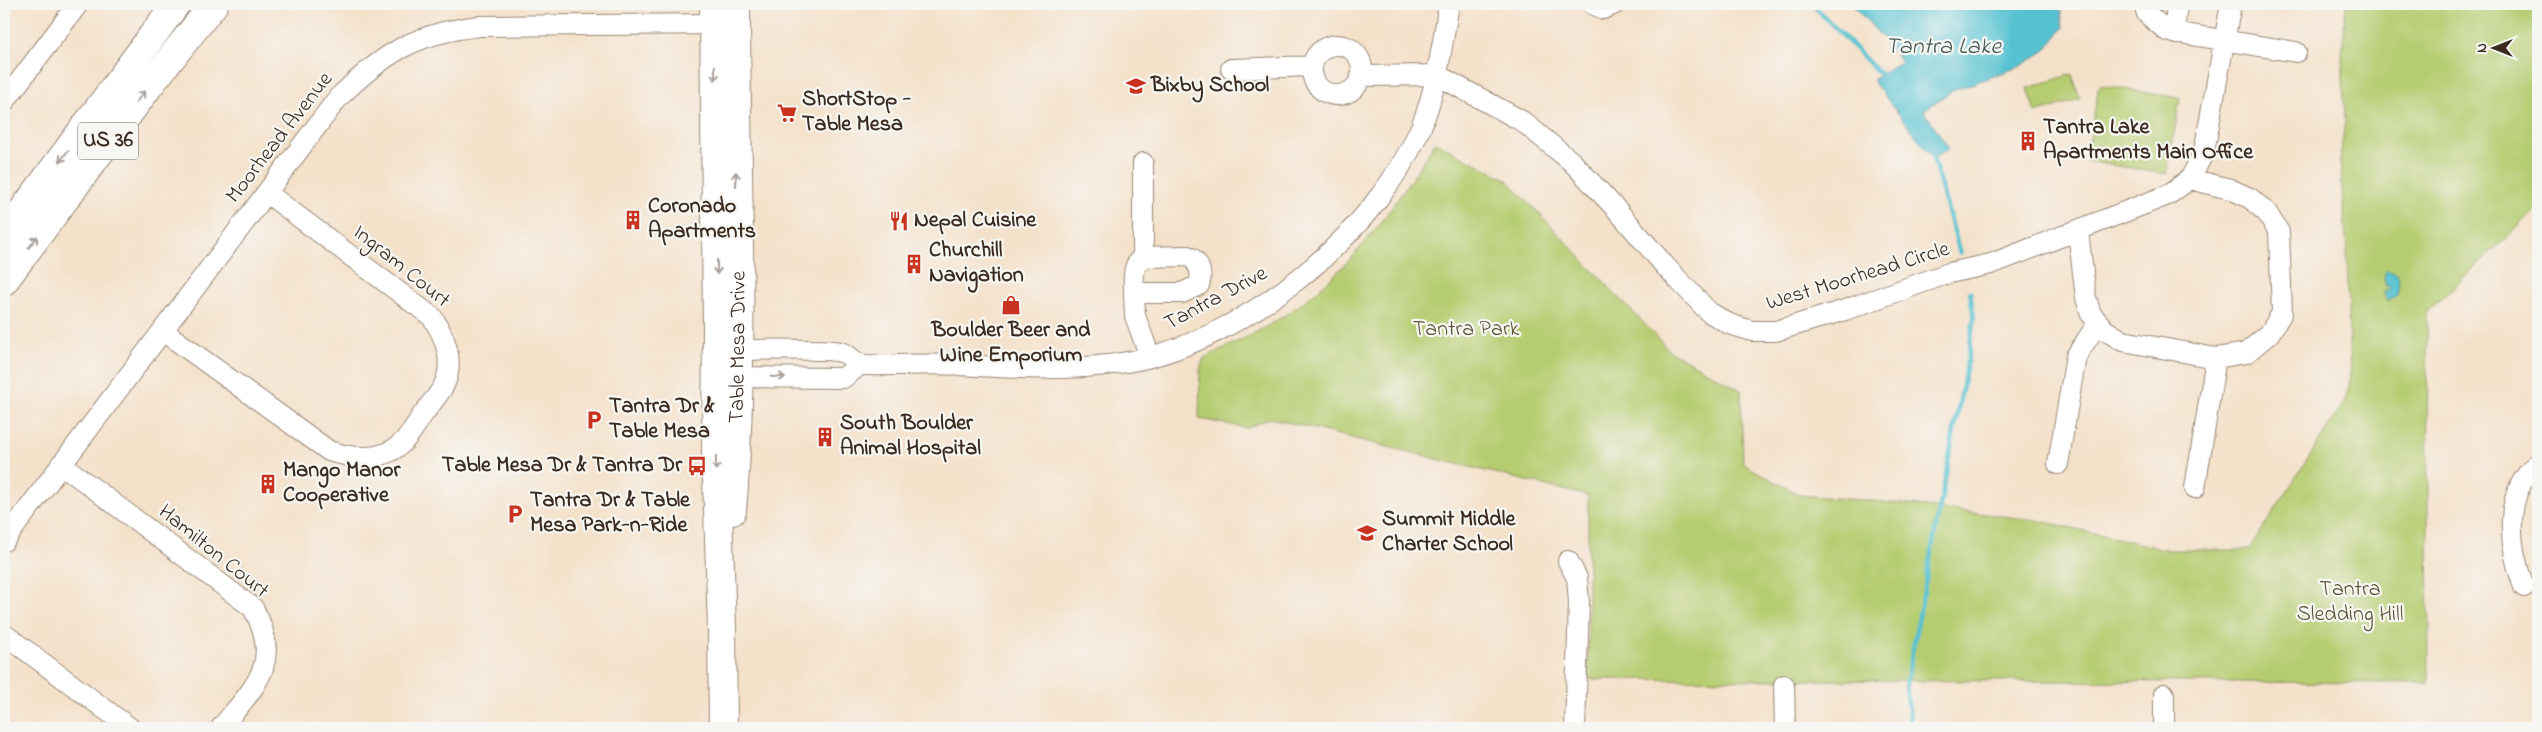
<svg xmlns="http://www.w3.org/2000/svg" width="2542" height="732" viewBox="0 0 2542 732" font-family="'Indie Flower',sans-serif">
  <style>
    .green { fill: #b6cc70; stroke: #787b47 }
    .water { fill: #57c2d1; stroke: #497678 }
    .lines { fill: none; stroke-linecap: round; stroke-linejoin: round }
    .stream { stroke: #57c2d1; stroke-width: 4.5 }
    .minor-casing { stroke: #988674; stroke-width: 22 }
    .highway-casing { stroke: #988674; stroke-width: 30 }
    .minor { stroke: #fff; stroke-width: 20 }
    .highway { stroke: #fff; stroke-width: 28 }
    .oneway { stroke: #a79f9a }
    .labels { text-anchor: middle; dominant-baseline: central; stroke-width: 4.5; stroke-linejoin: round; paint-order: stroke }
    .shield { fill: #f6f6f2; stroke: #73675e; stroke-width: 1 }
    .shield-label { font-size: 21px; font-weight: bold; fill: #3b2a1e }
    .poi-label { font-size: 22px; font-weight: bold; fill: #3b2a1e; stroke: #f6f6f2; text-anchor: start }
    .street-label { font-size: 22px; fill: #3b2a1e; stroke: #f6f6f2 }
    .park-label { font-size: 22px; fill: #5a5232; stroke: #f6f6f2 }
    .water-label { font-size: 24px; font-style: italic; fill: #435854; stroke: #f6f6f2 }
  </style>
  <rect width="100%" height="100%" fill="#f6f6f2"/>
  <filter id="ink" filterUnits="userSpaceOnUse"><feTurbulence type="fractalNoise" baseFrequency=".02" numOctaves="2"/><feDisplacementMap in="SourceGraphic" scale="10" xChannelSelector="R" yChannelSelector="G"/><feConvolveMatrix kernelMatrix="1 2 1 2 8 2 1 2 1" color-interpolation-filters="sRGB"/></filter>
  <filter id="wash" filterUnits="userSpaceOnUse"><feTurbulence type="fractalNoise" baseFrequency=".0096" numOctaves="4" result="noise"/><feDisplacementMap in="SourceGraphic" scale="20" xChannelSelector="R" yChannelSelector="G"/><feGaussianBlur stdDeviation="1.12" result="paint"/><feColorMatrix in="noise" values="0 0 0 0 0 0 0 0 0 0 0 0 0 0 0 0 0 1.4 0 .05"/><feComposite in="paint" operator="in"/></filter>
  <g filter="url(#wash)">
    <rect width="100%" height="100%" fill="#f4e1ca"/>
    <!-- green -->
    <path class="green" d="M2346,4H2538V208L2427,312L2429,683L1588,679V496L1270,418L1247,428L1199,419L1200,369L1204,358C1235,343 1266,329 1294,309C1355,265 1396,205 1435,142L1506,179L1670,351L1741,390L1743,464L1800,495L1884,502L2036,520L2169,550H2249L2345,401L2350,382L2347,252L2340,161L2345,120L2342,58Z
      M2072,74L2080,99L2036,113L2028,88Z
      M2099,85L2180,98L2167,174L2086,161Z"/>
    <!-- water -->
    <path class="water" d="M1851,4H2060L2063,28L2046,50L2021,66L1952,91L1924,110L1949,149L1933,158L1872,80L1901,61L1885,40Z
      M2386,270L2397,273L2399,281L2397,295L2387,301L2385,292L2391,287L2386,286L2384,278Z"/>
    <g class="lines">
      <!-- stream -->
      <path class="stream" d="M1812,4L1881,75
        M1933,158L1960,253
        M1911,728L1906,685L1969,352L1974,318L1970,292"/>
    </g>
  </g>
  <g filter="url(#ink)">
    <g class="lines">
      <defs>
        <path id="minor" d="M1592,4L1603,9L1615,4
          M2144,4L2147,14L2167,31L2296,52
          M2174,33L2177,4
          M1312 70a25 25 0 1 1 50 0a25 25 0 1 1-50 0Z
          M1231,69L1312,66
          M1361,76L1437,75L1522,121L1572,162L1617,210L1666,267L1709,312L1729,324L1752,331H1776L1845,310L1949,273L1991,264L2168,195L2190,179L2204,152L2231,4
          M4,102L78,4
          M1143,163V257L1188,256C1199,261 1203,274 1199,285L1182,293H1134L1135,316L1150,357
          M2078,231L2086,298L2091,314L2105,330L2123,341L2216,358L2246,353L2269,334L2282,313L2279,232L2267,213L2250,198L2230,189L2190,179
          M1134,293C1134,281 1131,265 1143,257
          M163,331L329,451C351,458 381,462 401,444C410,436 417,422 424,413C430,404 439,395 444,385C455,362 445,336 432,317L267,193
          M860,365L843,378L739,377L717,362C724,358 731,353 738,351C746,349 832,349 841,352C850,354 855,365 865,365C896,366 928,363 959,365C1016,368 1070,372 1127,362C1243,342 1375,235 1421,127C1437,88 1442,45 1449,4
          M61,464L253,608C284,663 254,687 221,728
          M2058,464L2076,356L2098,323
          M2195,488L2216,358
          M4,541L338,98C384,53 415,33 480,26L727,24
          M1568,561L1577,578L1579,602L1575,728
          M2524,587C2509,547 2502,493 2538,463
          M4,634L130,728
          M1784,685L1785,728
          M2164,728V694"/>
        <g id="highway">
          <path d="M714,4L717,329L716,451L722,629L723,728"/>
          <path d="M4,236L176,4"/>
          <path d="M4,281L152,82L214,4"/>
          <path id="s1" d="M732,511C746,344 736,172 736,4"/>
        </g>
      </defs>
      <!-- minor casing -->
      <use href="#minor" class="minor-casing"/>
      <!-- highway casing -->
      <use href="#highway" class="highway-casing"/>
      <!-- minor -->
      <use href="#minor" class="minor"/>
      <!-- highway -->
      <use href="#highway" class="highway"/>
    </g>
    <!-- one-way arrows -->
    <defs><path id="oneway-shaft" d="M-6 0H5M1.5-3L5.5 0L1.5 3" fill="none" stroke-width="1.6" stroke-linecap="round" stroke-linejoin="round" transform="scale(1.25)"/></defs>
    <g class="oneway">
      <use href="#oneway-shaft" transform="translate(715 73) rotate(89)"/>
      <use href="#oneway-shaft" transform="translate(140 97) rotate(-53)"/>
      <use href="#oneway-shaft" transform="translate(64 156) rotate(127)"/>
      <use href="#oneway-shaft" transform="translate(736 179) rotate(-91)"/>
      <use href="#oneway-shaft" transform="translate(33 242) rotate(-53)"/>
      <use href="#oneway-shaft" transform="translate(717 267) rotate(90)"/>
      <use href="#oneway-shaft" transform="translate(778 377) rotate(1)"/>
      <use href="#oneway-shaft" transform="translate(716 463) rotate(89)"/>
    </g>
  </g>
  <!-- icons -->
  <defs>
    <symbol id="school-bare" viewBox="-9 -9 18 18"><path d="M0-5L7-2L0 1L-7-2ZM-4 1L0 2.5L4 1V4Q0 6-4 4Z" fill="#c8321e" stroke="#f6f6f2" stroke-width="2.5" paint-order="stroke"/></symbol>
    <symbol id="supermarket-bare" viewBox="-9 -9 18 18"><path d="M-6-5.5h2.5l.6 2H6L4.5 2H-2.5L-4.4-4H-6ZM-1.5 3.2a1.3 1.3 0 1 0 .1 0ZM3 3.2a1.3 1.3 0 1 0 .1 0Z" fill="#c8321e" stroke="#f6f6f2" stroke-width="2.5" paint-order="stroke"/></symbol>
    <symbol id="building-bare" viewBox="-9 -9 18 18"><path d="M-4-6H4V6H1V3H-1V6H-4ZM-2.5-4.3h1.7v1.8h-1.7ZM.8-4.3h1.7v1.8H.8ZM-2.5-1h1.7V.8h-1.7ZM.8-1h1.7V.8H.8Z" fill="#c8321e" stroke="#f6f6f2" stroke-width="2.5" paint-order="stroke"/></symbol>
    <symbol id="restaurant-bare" viewBox="-9 -9 18 18"><path d="M-5-6h1v4h1v-4h1v4h1v-4h1v5L-1.5 .5V6h-2V.5L-5-1ZM5-6V6H3V1.5H1.5Q1.5-4 5-6Z" fill="#c8321e" stroke="#f6f6f2" stroke-width="2.5" paint-order="stroke"/></symbol>
    <symbol id="shop-bare" viewBox="-9 -9 18 18"><path d="M-5-2.5h2.3a2.7 3.5 0 0 1 5.4 0H5L5.5 6h-11ZM-1.5-2.5h3a1.5 2.3 0 0 0-3 0Z" fill="#c8321e" stroke="#f6f6f2" stroke-width="2.5" paint-order="stroke"/></symbol>
    <symbol id="parking-bare" viewBox="-9 -9 18 18"><path d="M-3.5-5.5H1a3.5 3.5 0 0 1 0 7H-1V5.5H-3.5ZM-1-3.4V-.6H.8a1.4 1.4 0 0 0 0-2.8Z" fill="#c8321e" stroke="#f6f6f2" stroke-width="2.5" paint-order="stroke"/></symbol>
    <symbol id="bus-bare" viewBox="-9 -9 18 18"><path d="M-5-6H5V4H4V6H2V4H-2V6H-4V4H-5ZM-3.5-4V0h7V-4ZM-3.5 1.2v1.5H-2V1.2ZM2 1.2v1.5H3.5V1.2Z" fill="#c8321e" stroke="#f6f6f2" stroke-width="2.5" paint-order="stroke"/></symbol>
  </defs>
  <g fill-rule="evenodd">
    <use href="#school-bare" x="1122" y="72" width="28" height="28"/>
    <use href="#supermarket-bare" x="773" y="99" width="28" height="28"/>
    <use href="#building-bare" x="2014" y="127" width="28" height="28"/>
    <use href="#building-bare" x="619" y="206" width="28" height="28"/>
    <use href="#restaurant-bare" x="885" y="207" width="28" height="28"/>
    <use href="#building-bare" x="900" y="250" width="28" height="28"/>
    <use href="#shop-bare" x="997" y="291" width="28" height="28"/>
    <use href="#parking-bare" x="580" y="406" width="28" height="28"/>
    <use href="#building-bare" x="811" y="423" width="28" height="28"/>
    <use href="#bus-bare" x="683" y="452" width="28" height="28"/>
    <use href="#building-bare" x="254" y="470" width="28" height="28"/>
    <use href="#parking-bare" x="501" y="500" width="28" height="28"/>
    <use href="#school-bare" x="1353" y="519" width="28" height="28"/>
  </g>
  <g class="labels">
    <!-- shield labels -->
    <rect class="shield" x="78" y="122.5" width="60" height="37" rx="4"/>
    <g class="shield-label">
      <text x="108" y="141">US 36</text>
    </g>
    <!-- poi labels -->
    <g class="poi-label">
      <text x="1151" y="86">Bixby School</text>
      <text x="802" y="100">ShortStop -<tspan x="802" dy="25">Table Mesa</tspan></text>
      <text x="2043" y="128">Tantra Lake<tspan x="2043" dy="25">Apartments Main Office</tspan></text>
      <text x="648" y="207">Coronado<tspan x="648" dy="25">Apartments</tspan></text>
      <text x="914" y="221">Nepal Cuisine</text>
      <text x="929" y="251">Churchill<tspan x="929" dy="25">Navigation</tspan></text>
      <text x="1011" y="331" text-anchor="middle">Boulder Beer and<tspan x="1011" dy="25">Wine Emporium</tspan></text>
      <text x="609" y="407">Tantra Dr &amp;<tspan x="609" dy="25">Table Mesa</tspan></text>
      <text x="840" y="424">South Boulder<tspan x="840" dy="25">Animal Hospital</tspan></text>
      <text x="682" y="466" text-anchor="end">Table Mesa Dr &amp; Tantra Dr</text>
      <text x="283" y="471">Mango Manor<tspan x="283" dy="25">Cooperative</tspan></text>
      <text x="530" y="501">Tantra Dr &amp; Table<tspan x="530" dy="25">Mesa Park-n-Ride</tspan></text>
      <text x="1382" y="520">Summit Middle<tspan x="1382" dy="25">Charter School</tspan></text>
    </g>
    <!-- street labels -->
    <g class="street-label">
      <text transform="translate(280 138) rotate(-52)">Moorhead Avenue</text>
      <text transform="translate(401 267) rotate(39)">Ingram Court</text>
      <text transform="translate(1858 277) rotate(-17)">West Moorhead Circle</text>
      <text transform="translate(1216 299) rotate(-28)">Tantra Drive</text>
      <text stroke="none"><textPath href="#s1" startOffset="164">Table Mesa Drive</textPath></text>
      <text transform="translate(213 552) rotate(39)">Hamilton Court</text>
    </g>
    <!-- park labels -->
    <g class="park-label">
      <text x="1466" y="330">Tantra Park</text>
      <text x="2350" y="590">Tantra<tspan x="2350" dy="25">Sledding Hill</tspan></text>
    </g>
    <!-- water labels -->
    <g class="water-label">
      <text x="1943" y="47">Tantra Lake</text>
    </g>
  </g>
  <!-- margin -->
  <rect width="2542" height="732" fill="none" stroke="#f6f6f2" stroke-width="20"/>
  <!-- north arrow -->
  <g transform="translate(2494 48) rotate(270)" stroke="#f6f6f2" stroke-width="4" paint-order="stroke">
  <path d="M0-4L9 19L0 12L-9 19Z" fill="#3b2a1e"/>
  <text y="-8" font-size="14" font-weight="bold" text-anchor="middle" fill="#3b2a1e">N</text>
  </g>
</svg>
